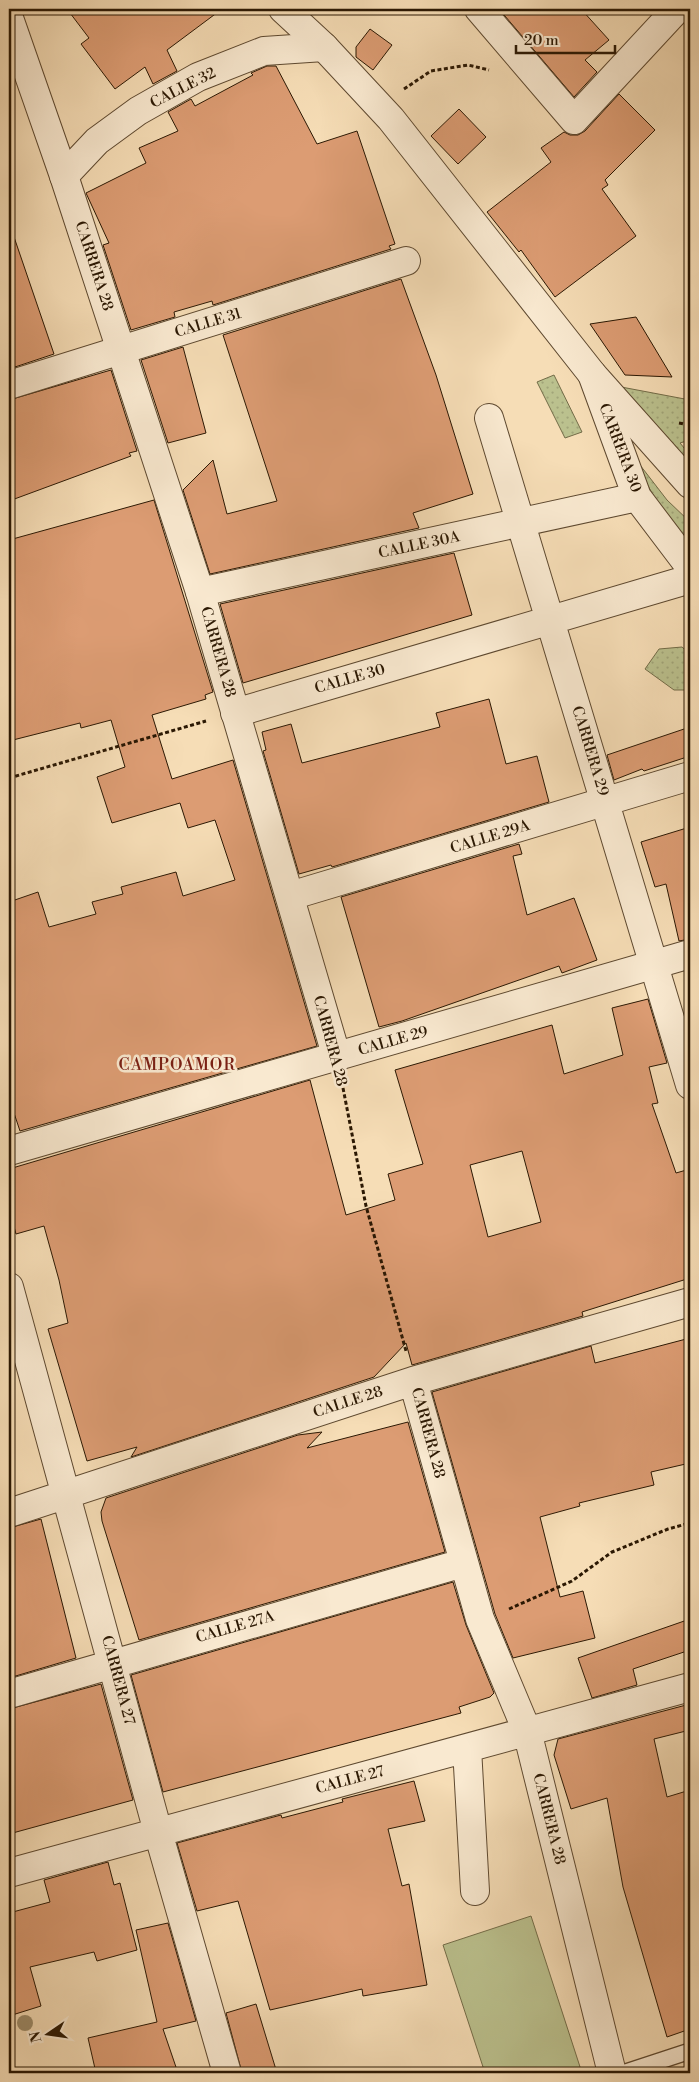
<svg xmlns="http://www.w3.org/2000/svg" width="699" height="2082" viewBox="0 0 699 2082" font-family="'Libre Bodoni',serif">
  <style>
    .grass { fill: url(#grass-dots); stroke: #736c48 }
    .pitch { fill: #bbc18e; stroke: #736c48 }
    .building { fill: #dc9c73; stroke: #2b1803; fill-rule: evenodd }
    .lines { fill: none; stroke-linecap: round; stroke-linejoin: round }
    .service-casing { stroke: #5e4930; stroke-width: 18 }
    .minor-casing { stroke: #5e4930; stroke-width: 30 }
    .tertiary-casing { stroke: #5e4930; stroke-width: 30 }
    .path { stroke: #2b1803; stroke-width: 3; stroke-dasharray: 4 2.5; stroke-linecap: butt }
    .service { stroke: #f9e9d0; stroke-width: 15 }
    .minor { stroke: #f9e9d0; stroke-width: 28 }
    .tertiary { stroke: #f9e9d0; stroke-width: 28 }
    .tree { fill: #9e8d6b }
    .labels { text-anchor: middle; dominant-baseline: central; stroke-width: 5; stroke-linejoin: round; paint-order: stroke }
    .street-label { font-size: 15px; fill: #2b1803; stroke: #f9e9d0 }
    .neighbourhood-label { font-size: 16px; letter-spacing: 1px; fill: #7a1f14; stroke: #f9e9d0 }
  </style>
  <defs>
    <pattern id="grass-dots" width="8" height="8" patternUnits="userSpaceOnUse" patternTransform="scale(1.25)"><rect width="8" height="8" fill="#bbc18e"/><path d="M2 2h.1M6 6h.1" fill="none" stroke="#a1a579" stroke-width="1.8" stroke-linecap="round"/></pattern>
  </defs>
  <rect width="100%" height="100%" fill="#f6ddb6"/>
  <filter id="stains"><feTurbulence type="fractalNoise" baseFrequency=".004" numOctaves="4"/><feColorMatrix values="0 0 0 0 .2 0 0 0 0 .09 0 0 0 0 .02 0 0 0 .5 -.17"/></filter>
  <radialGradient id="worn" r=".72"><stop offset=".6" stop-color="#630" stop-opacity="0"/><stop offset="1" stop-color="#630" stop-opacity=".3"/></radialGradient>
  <!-- grass -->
  <path class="grass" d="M554,375L582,432L565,438L537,382Z
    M616,386L690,400V440L680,443L690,455V469Z
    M623,443L667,500L690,522V558Z
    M682,647L690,654V690H674L645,669L659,649Z"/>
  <!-- pitch -->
  <path class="pitch" d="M531,1916L582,2073H485L443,1945Z"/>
  <!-- building -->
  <path class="building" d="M67,9H222L167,50L177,71L153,84L145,67L115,89L81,44L89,38Z
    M499,9H581L609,40L585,60L597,72L574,97Z
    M370,29L392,45L373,70L356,57V47Z
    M267,66H276L317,144L357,131L395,244L389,246L391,249L213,305L212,301L174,312L175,317L131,330L103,245L109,243L86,193L146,163L139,148L178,131L168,112L191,99L195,106L253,75L251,73Z
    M619,94L655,130L605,180L608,185L602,189L636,236L555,297L521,250L519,252L487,212L551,162L541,148L564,132L570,135H578L585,131Z
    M459,109L486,137L458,164L431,136Z
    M13,234L54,354L15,367L9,348V235Z
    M401,279L436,375L473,494L413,513L419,528L210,574L183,490L213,460L227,514L277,501L223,335Z
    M636,317L672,377L625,375L590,324Z
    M183,347L206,433L168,443L141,360Z
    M111,370L137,451L129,453L131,456L9,501V400Z
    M154,500L213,692L205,695L206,699L152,715L172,779L233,760L317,1046L20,1131L9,1098V902L38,892L49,927L96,914L92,902L123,894L121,887L176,872L183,896L235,880L215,820L188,828L180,803L112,823L97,777L125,767L111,720L81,728L80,723L9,741V540Z
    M454,553L472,615L243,683L220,604Z
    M489,699L506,764L537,756L549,802L332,867L331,865L299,874L263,751L266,750L262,732L291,724L302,763L440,727L436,713Z
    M690,727V756L644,771L642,769L614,780L607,755Z
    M690,827V939L679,941L666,884L655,887L641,842Z
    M519,844L522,854L513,856L527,915L574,898L597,960L562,973L559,966L402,1021L379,1027L341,897Z
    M648,999L667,1063L649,1067L658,1103L652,1104L676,1173L690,1169V1278L582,1312L583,1316L412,1365L406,1343L374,1377L131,1457L137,1447L87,1461L48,1329L68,1323L59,1280L44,1226L16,1234L9,1208V1169L310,1080L346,1215L395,1200L388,1174L423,1164L395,1070L552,1025L564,1074L623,1055L612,1008ZM522,1151L541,1222L488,1237L470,1165Z
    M690,1338V1463L651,1472L654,1485L579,1503L580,1506L540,1517L560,1597L583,1591L595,1638L513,1658L495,1614L432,1392L591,1346L595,1363Z
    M408,1422L445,1552L139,1640L102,1521L101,1512L106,1498L298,1435L322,1432L307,1448Z
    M41,1519L76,1658L9,1678V1528Z
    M453,1582L466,1625L494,1693L490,1697L459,1707L461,1713L163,1792L131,1675Z
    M690,1619V1650L633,1669L637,1685L592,1698L578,1658Z
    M101,1684L133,1800L9,1834V1709Z
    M690,1704V1730L654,1739L667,1797L690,1790V2029L667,2037L623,1887L607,1798L571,1809L554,1755L558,1739Z
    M414,1781L425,1821L388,1829L402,1886L409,1884L427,1985L363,1996L362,1989L270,2010L238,1901L197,1911L177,1843L281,1815L282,1818L343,1802L342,1799Z
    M108,1862L114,1885L120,1883L137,1950L97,1961L94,1952L30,1967L41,2006L9,2016V1913L50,1902L44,1880Z
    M168,1923L196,2021L163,2029L178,2073H96L88,2038L157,2022L136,1930Z
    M256,2004L277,2073H242L226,2013Z"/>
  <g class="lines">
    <defs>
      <path id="service" d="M623,2073L690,2051"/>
      <path id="minor" d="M479,9L574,120L677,9
        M64,176L97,141L138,111L198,77L264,51L324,47
        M592,374L637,497L690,567
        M9,385L406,261
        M489,418L690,1085
        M200,592L637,497
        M235,713L690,579
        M290,896L690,776
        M9,1287L158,1832L227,2073
        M413,1381L480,1619L527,1731L612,2073
        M9,1513L413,1381L690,1302
        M9,1694L463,1563
        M467,1748L475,1891
        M9,1873L690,1687"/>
      <path id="tertiary" d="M283,9L324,47L391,119L592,374L690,484
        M9,18L64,176L200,592L337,1058
        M9,1151L690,954"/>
    </defs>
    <!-- service casing -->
    <use href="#service" class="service-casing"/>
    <!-- minor casing -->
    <use href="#minor" class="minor-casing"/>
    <!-- tertiary casing -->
    <use href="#tertiary" class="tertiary-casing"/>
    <!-- path -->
    <path class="path" d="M404,89L431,71L468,65L489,70
      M679,423L690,425
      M9,778L206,721
      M343,1088L366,1206L406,1351
      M509,1609L572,1581L612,1552L668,1529L690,1523"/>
    <!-- service -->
    <use href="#service" class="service"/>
    <!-- minor -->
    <use href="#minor" class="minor"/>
    <!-- tertiary -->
    <use href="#tertiary" class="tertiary"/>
  </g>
  <!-- trees -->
  <circle class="tree" cx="25" cy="2023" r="8"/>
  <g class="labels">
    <!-- street labels -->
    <g class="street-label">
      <text transform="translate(183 88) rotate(-27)">CALLE 32</text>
      <text transform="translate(94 266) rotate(72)">CARRERA 28</text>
      <text transform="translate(208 323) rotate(-17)">CALLE 31</text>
      <text transform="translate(620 448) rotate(69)">CARRERA 30</text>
      <text transform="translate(419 545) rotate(-12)">CALLE 30A</text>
      <text transform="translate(218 652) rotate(74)">CARRERA 28</text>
      <text transform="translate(350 679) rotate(-16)">CALLE 30</text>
      <text transform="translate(590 751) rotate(73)">CARRERA 29</text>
      <text transform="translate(490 837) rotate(-17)">CALLE 29A</text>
      <text transform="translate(330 1041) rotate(75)">CARRERA 28</text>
      <text transform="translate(393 1041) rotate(-16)">CALLE 29</text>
      <text transform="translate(348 1402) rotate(-18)">CALLE 28</text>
      <text transform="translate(428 1433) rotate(75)">CARRERA 28</text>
      <text transform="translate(235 1627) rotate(-16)">CALLE 27A</text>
      <text transform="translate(118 1680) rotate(75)">CARRERA 27</text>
      <text transform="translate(350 1780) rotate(-15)">CALLE 27</text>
      <text transform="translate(549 1819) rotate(76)">CARRERA 28</text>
    </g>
    <!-- neighbourhood labels -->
    <g class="neighbourhood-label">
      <text x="177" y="1065">CAMPOAMOR</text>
    </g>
  </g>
  <!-- margin -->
  <rect width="699" height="2082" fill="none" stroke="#f6ddb6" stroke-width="30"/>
  <rect x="10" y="10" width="679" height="2062" fill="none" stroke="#2b1803" stroke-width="2.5"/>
  <rect x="15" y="15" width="669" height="2052" fill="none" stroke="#2b1803"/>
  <!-- north arrow -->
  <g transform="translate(48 2034) rotate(257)" stroke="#f9e9d0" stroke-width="4" paint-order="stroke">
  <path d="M0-4L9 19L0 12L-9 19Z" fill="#2b1803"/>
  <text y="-8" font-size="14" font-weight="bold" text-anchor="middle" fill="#2b1803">N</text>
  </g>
  <!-- scale -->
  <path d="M516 45v8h99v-8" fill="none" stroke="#2b1803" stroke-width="2.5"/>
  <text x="524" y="45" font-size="15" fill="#2b1803" stroke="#f9e9d0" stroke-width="4" paint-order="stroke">20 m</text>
  <rect width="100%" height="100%" filter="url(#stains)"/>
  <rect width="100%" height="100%" fill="url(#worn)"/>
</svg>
